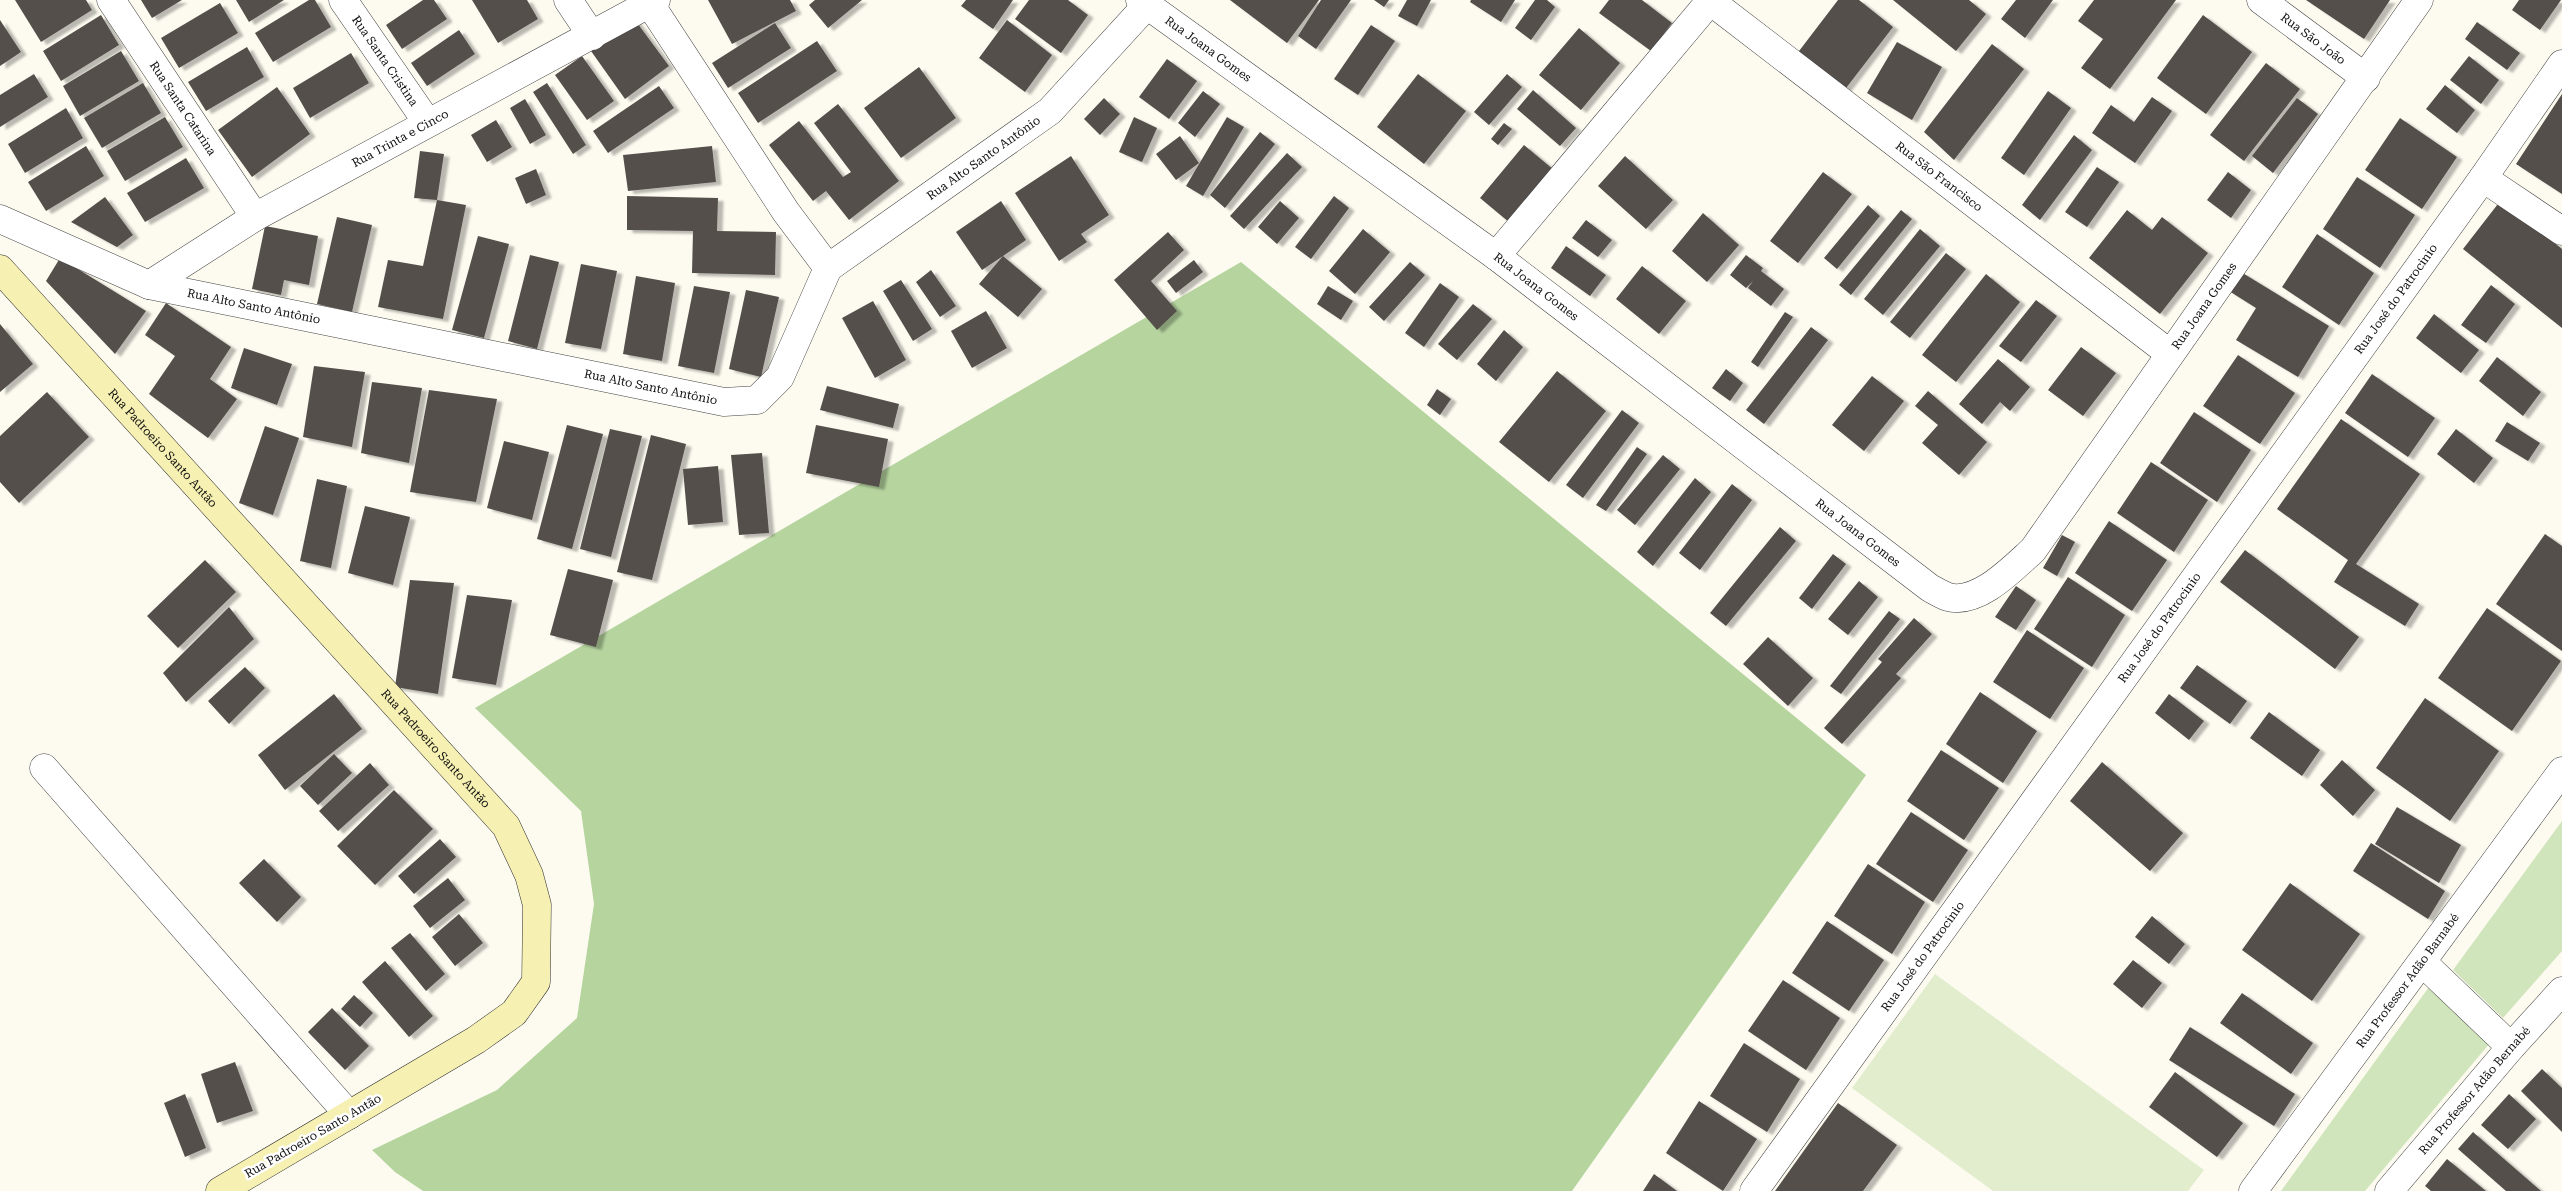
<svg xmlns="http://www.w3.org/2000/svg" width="2562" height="1191" viewBox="0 0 2562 1191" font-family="'Roboto Serif',serif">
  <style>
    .green { fill: #d1e5bd }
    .forest { fill: #b5d49e }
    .pitch { fill: #e2edce }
    .building { fill: #554f4b; filter: url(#shadow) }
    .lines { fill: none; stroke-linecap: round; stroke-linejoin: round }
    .minor-casing { stroke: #414141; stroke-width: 29 }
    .tertiary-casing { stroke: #414141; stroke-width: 29 }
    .secondary-casing { stroke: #303030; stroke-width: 29 }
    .minor { stroke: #fff; stroke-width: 28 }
    .tertiary { stroke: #fff; stroke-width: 28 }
    .secondary { stroke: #f6f0b2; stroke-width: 28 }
    .labels { text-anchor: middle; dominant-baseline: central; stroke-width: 5; stroke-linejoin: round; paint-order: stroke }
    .street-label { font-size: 12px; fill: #0e0e0e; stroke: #fff }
  </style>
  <defs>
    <filter id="shadow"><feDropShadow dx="5.5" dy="3" stdDeviation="1" flood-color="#0004"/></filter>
  </defs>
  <rect width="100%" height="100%" fill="#fdfbf0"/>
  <!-- green -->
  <path class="green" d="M2562,821V951L2503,1018L2453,970Z
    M2429,987L2490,1043L2365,1191H2281Z"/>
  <!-- forest -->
  <path class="forest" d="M1241,262L1866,775L1572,1191H423L395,1172L372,1150L497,1090L577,1018L594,904L581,811L475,708Z"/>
  <!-- pitch -->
  <path class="pitch" d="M1935,974L2204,1170L2188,1191H1993L1852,1088Z"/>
  <!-- building -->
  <path class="building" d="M15,0H86L92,10L41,42Z
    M141,0H182L152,18Z
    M236,0H284L249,22Z
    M309,0H315L331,27L273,62L255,33Z
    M423,0H434L447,19L402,49L386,25Z
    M472,0H527L538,19L498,43Z
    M708,0H790L796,11L732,44Z
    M815,0H862L828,28L809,5Z
    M966,0H1013L993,29L961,6Z
    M1029,0H1068L1088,15L1061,53L1015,19Z
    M1230,0H1319L1287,43Z
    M1321,0H1351L1316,49L1298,36Z
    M1374,0H1389L1384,7Z
    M1407,0H1431L1417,26L1398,16Z
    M1471,0H1515L1501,22L1470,2Z
    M1535,0H1547L1555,7L1531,40L1515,28Z
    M1609,0H1642L1672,23L1651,51L1599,13Z
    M1838,0H1859L1893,27L1843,92L1796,55Z
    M1893,0H1969L1986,14L1956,51Z
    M2016,0H2053L2025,38L2001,19Z
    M2094,0H2176L2110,89L2081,68L2103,39L2078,21Z
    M2306,0H2390L2364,39Z
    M2519,0H2561L2540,30L2512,10Z
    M220,3L238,33L179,68L161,38Z
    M101,15L119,45L61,81L43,51Z
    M2203,15L2252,52L2206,114L2157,78Z
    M0,20L21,52L0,66Z
    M635,20L669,66L625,99L591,51Z
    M1007,20L1052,55L1025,92L979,58Z
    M2477,22L2520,53L2507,70L2465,39Z
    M775,23L791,48L728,88L712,63Z
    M1371,25L1395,41L1358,95L1334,79Z
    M1579,28L1620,63L1581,110L1539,75Z
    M459,30L475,54L427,86L411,63Z
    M817,41L837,71L758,123L738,93Z
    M1897,42L1942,67L1912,120L1867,93Z
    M1992,44L2024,69L1954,160L1924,132Z
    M247,47L264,77L206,111L188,82Z
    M121,51L139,81L80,116L63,86Z
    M351,53L369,83L310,118L293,88Z
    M582,56L614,101L587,120L555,75Z
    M2469,56L2499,80L2481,104L2450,80Z
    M1167,59L1197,81L1169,119L1139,97Z
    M2266,63L2300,89L2244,161L2210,135Z
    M919,67L956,118L901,158L864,108Z
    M34,74L48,97L0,127V95Z
    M1418,74L1466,111L1424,164L1377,127Z
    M1507,74L1522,87L1489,125L1474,112Z
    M143,83L161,113L102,148L84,118Z
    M547,83L586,145L573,154L533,92Z
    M2445,85L2475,110L2457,133L2426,109Z
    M659,86L674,108L608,153L593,131Z
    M277,87L310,134L252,177L218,130Z
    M1533,90L1576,128L1560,146L1517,109Z
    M1203,91L1220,104L1195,137L1178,123Z
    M2048,91L2071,108L2024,175L2001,158Z
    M2562,94V194L2516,164Z
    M2152,97L2172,111L2135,163L2092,133L2111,105L2134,122Z
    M1104,98L1120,114L1100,135L1084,119Z
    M2297,98L2318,114L2273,173L2252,156Z
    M525,99L546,135L530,144L510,108Z
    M838,104L899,181L849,220L826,191L813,201L769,145L799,121L843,177L851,172L814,123Z
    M66,108L83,138L25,173L8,144Z
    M165,117L183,147L125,181L107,151Z
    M1134,117L1157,128L1142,162L1119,152Z
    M1227,117L1244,127L1203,196L1186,186Z
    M2400,118L2457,157L2422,209L2365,170Z
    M496,120L512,147L487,162L471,135Z
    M1504,123L1512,129L1498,145L1491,139Z
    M1260,132L1275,144L1225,208L1210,195Z
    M2074,135L2092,150L2040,220L2022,205Z
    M1180,136L1199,163L1176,180L1156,154Z
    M1524,145L1554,170L1510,223L1480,198Z
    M86,146L104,176L46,211L28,182Z
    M712,146L716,182L628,191L623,155Z
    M420,151L444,154L437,200L414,198Z
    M1287,153L1302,167L1244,229L1230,216Z
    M1071,156L1109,215L1081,234L1087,242L1059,261L1015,193Z
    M1625,156L1673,200L1646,229L1598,186Z
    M186,158L204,188L145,222L127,193Z
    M2097,167L2119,182L2087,227L2065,212Z
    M536,169L546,195L526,204L515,178Z
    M1823,172L1852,194L1798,263L1770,241Z
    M2228,172L2251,190L2231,218L2207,200Z
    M2357,177L2415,215L2380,268L2323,229Z
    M627,196L718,198L717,231L776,232L775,275L692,273L693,231L627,230Z
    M1334,196L1349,208L1311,259L1295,247Z
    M105,197L133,235L117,247L71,222Z
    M437,200L466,205L443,319L378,307L388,260L423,266Z
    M2501,200L2562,249V328L2463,249Z
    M1001,201L1026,240L1003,256L1042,289L1018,317L979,284L1003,256L982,270L956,232Z
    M1280,201L1299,218L1277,244L1258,227Z
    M1868,205L1880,216L1837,269L1824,258Z
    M1901,210L1912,219L1851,295L1839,285Z
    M2127,210L2152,230L2162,217L2208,253L2160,314L2089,258Z
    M1703,213L1739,245L1707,282L1672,251Z
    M337,217L372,225L352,312L317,304Z
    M1586,220L1612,240L1598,257L1572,238Z
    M265,226L318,236L309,285L284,280L281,295L252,289Z
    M1363,229L1390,252L1355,294L1329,271Z
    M1920,229L1940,246L1883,315L1864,299Z
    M1168,232L1184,250L1151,281L1177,311L1157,330L1114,280Z
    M2317,234L2374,273L2339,325L2282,287Z
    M478,236L509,244L484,338L452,330Z
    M1566,246L1606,275L1590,296L1551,268Z
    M1946,253L1966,269L1910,338L1890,322Z
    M530,255L559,262L537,349L508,341Z
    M1746,255L1763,268L1761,271L1784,289L1771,306L1748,288L1753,281L1746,288L1730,275Z
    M60,258L146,311L115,354L46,281Z
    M1194,260L1203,272L1176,293L1167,281Z
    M1410,262L1425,275L1384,321L1369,307Z
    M581,264L617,271L601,349L565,343Z
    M1642,266L1686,301L1659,334L1616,299Z
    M931,270L956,306L940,317L916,282Z
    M2241,272L2329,326L2298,377L2236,340L2256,308L2229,291Z
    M1986,274L2020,302L1956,382L1922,355Z
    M636,276L675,283L662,361L623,354Z
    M901,280L932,329L913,341L883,291Z
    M1440,283L1459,297L1424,347L1405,333Z
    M2491,285L2515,304L2486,343L2461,325Z
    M694,286L730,292L714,373L678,366Z
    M1328,286L1353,301L1341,320L1317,304Z
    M746,290L779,297L761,377L729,369Z
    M2036,300L2057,316L2021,362L1999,346Z
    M873,301L906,360L875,378L842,318Z
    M166,303L231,347L210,379L237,399L208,438L149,394L175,356L145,335Z
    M1473,304L1492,319L1457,360L1438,344Z
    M986,311L1007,348L972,368L951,331Z
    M1785,312L1793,317L1758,367L1751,362Z
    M2434,314L2479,350L2461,373L2416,338Z
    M0,324L33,364L0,392Z
    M1811,327L1828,340L1764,424L1746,410Z
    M1504,330L1523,347L1496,381L1477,364Z
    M2081,347L2116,373L2083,416L2048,390Z
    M244,348L292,364L277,405L231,388Z
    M2238,355L2295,393L2260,444L2203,406Z
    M2497,357L2541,392L2523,416L2479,381Z
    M1998,359L2030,387L2010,411L2000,402L1982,424L1959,404Z
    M314,366L365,372L352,447L303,437Z
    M1726,369L1743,383L1730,401L1712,388Z
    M1557,371L1606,411L1549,482L1499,442Z
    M2372,374L2435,418L2408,457L2345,413Z
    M1872,376L1904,401L1864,451L1832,425Z
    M372,382L422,388L409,463L361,453Z
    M827,386L899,404L893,428L820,410Z
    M1437,389L1451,399L1440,415L1427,405Z
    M429,390L497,399L476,502L410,492Z
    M1928,391L1987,442L1959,475L1922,443L1938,425L1915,406Z
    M47,392L89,437L19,503L0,482V436Z
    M1622,410L1639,423L1583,498L1566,485Z
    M2194,412L2251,450L2217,502L2160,463Z
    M2341,419L2420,474L2356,564L2419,604L2405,626L2334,582L2348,560L2277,509Z
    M2507,422L2540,443L2528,461L2495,441Z
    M567,425L603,434L572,549L537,539Z
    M816,425L888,439L879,487L806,473Z
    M265,426L299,438L273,515L239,503Z
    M610,429L642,436L611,557L580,549Z
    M2456,429L2493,458L2474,483L2437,454Z
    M651,435L686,444L652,580L617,572Z
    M504,441L549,452L532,520L487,508Z
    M1637,447L1647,454L1606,511L1596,505Z
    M762,453L769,533L739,535L731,455Z
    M1663,455L1680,469L1635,525L1617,510Z
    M2151,462L2208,500L2174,552L2117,513Z
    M718,466L723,522L688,525L683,469Z
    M1695,478L1711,492L1653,566L1637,552Z
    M317,479L347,486L331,568L300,561Z
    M1732,484L1752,500L1700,570L1679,553Z
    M365,506L410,517L393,585L348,573Z
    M2109,521L2167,560L2132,611L2075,573Z
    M1780,527L1796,541L1726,626L1710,613Z
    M2545,534L2562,546V651L2496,604Z
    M2062,535L2075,542L2057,576L2043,568Z
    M2245,550L2359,637L2335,669L2220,582Z
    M1833,554L1846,564L1812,609L1799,598Z
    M205,560L236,592L178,648L147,616Z
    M568,569L613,580L596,647L550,635Z
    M2068,577L2125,615L2092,667L2034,629Z
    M410,580L454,583L438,694L395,687Z
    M1859,581L1878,597L1848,635L1828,619Z
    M2016,586L2036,600L2016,630L1995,617Z
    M467,595L512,600L496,685L452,678Z
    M229,607L254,639L186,702L163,673Z
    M2487,608L2561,661L2512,731L2438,678Z
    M1889,611L1900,619L1841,694L1830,686Z
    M1914,618L1932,634L1896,674L1901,678L1842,744L1824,728L1882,662L1878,659Z
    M2027,630L2084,668L2050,719L1993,682Z
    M1768,637L1813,678L1788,706L1743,664Z
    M2197,665L2247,701L2230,724L2180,688Z
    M245,667L265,688L229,724L208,701Z
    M1980,692L2037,731L2003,783L1946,744Z
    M334,694L362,729L285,790L258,755Z
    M2169,694L2204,721L2189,740L2155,713Z
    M2425,698L2499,751L2450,821L2376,768Z
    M2269,712L2320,750L2302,776L2250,738Z
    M1941,750L1999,788L1964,840L1907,801Z
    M334,754L352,773L318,805L300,786Z
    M2342,760L2375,790L2353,816L2320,785Z
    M2102,762L2183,833L2150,871L2070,801Z
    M370,763L389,785L338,831L319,811Z
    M394,790L433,829L375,885L337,846Z
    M2397,807L2461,845L2439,883L2375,844Z
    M1911,812L1968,850L1933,902L1876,864Z
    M440,839L456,857L414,894L398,876Z
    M2371,843L2445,891L2428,919L2353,871Z
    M264,859L301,897L277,922L239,883Z
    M1868,864L1925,902L1892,954L1834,916Z
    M448,878L465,900L430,928L413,906Z
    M2290,883L2360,934L2312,1001L2242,950Z
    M459,914L483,943L455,966L432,937Z
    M2152,916L2185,944L2169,964L2135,937Z
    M1827,921L1884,960L1849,1011L1792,973Z
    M410,933L445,974L426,991L391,948Z
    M2133,960L2162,983L2142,1008L2113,984Z
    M385,961L433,1016L409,1037L362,982Z
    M1783,980L1840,1018L1806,1070L1748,1031Z
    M2242,993L2313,1043L2291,1074L2220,1023Z
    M354,995L373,1013L360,1027L341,1009Z
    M332,1008L369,1046L345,1070L308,1032Z
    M2190,1027L2295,1094L2274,1126L2169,1060Z
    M1744,1043L1800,1079L1767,1132L1710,1096Z
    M235,1062L253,1111L217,1123L201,1074Z
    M2542,1069L2562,1088V1132L2521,1091Z
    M2175,1072L2243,1123L2217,1157L2149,1107Z
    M185,1094L206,1148L185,1157L164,1103Z
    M2509,1094L2536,1119L2508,1149L2481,1125Z
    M1699,1101L1757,1139L1723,1191L1666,1153Z
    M1838,1103L1897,1145L1863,1191H1775Z
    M2473,1132L2541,1191H2506L2458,1149Z
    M2447,1159L2486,1191H2431L2425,1186Z
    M1654,1174L1677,1191H1643Z"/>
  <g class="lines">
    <defs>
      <g id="minor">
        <path id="s1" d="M111,0L255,217"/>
        <path id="s2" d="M343,0L427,122"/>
        <path d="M568,0L592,36"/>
        <path id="s3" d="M1140,0L1496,256L1930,588C1936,591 1942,595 1948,597C1978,605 2012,569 2033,550L2419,0"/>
        <path id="s4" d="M1709,0L2169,353"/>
        <path id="s5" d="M2261,0L2366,78"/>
        <path d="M650,4L786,212L828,268"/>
        <path d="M2483,178L2562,231"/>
        <path id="s6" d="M0,219L149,285L724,402L757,400L780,377L828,268L1050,111L1147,5"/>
        <path d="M1496,256L1711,0"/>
        <path id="s7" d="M149,285L255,217L656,0"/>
        <path d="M44,768L349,1115"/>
        <path id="s8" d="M1754,1191L2483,178L2562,64"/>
      </g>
      <g id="tertiary">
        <path d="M2423,963L2511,1047"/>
        <path id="s9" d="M2253,1191L2562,771"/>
        <path id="s10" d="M2389,1191L2511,1047L2562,991"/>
      </g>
      <g id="secondary">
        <path id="s11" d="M0,269L506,826L529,875L537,905L536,982L514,1013L476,1040L220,1191"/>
      </g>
    </defs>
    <!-- minor casing -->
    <use href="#minor" class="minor-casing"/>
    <!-- tertiary casing -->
    <use href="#tertiary" class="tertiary-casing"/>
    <!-- secondary casing -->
    <use href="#secondary" class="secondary-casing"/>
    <!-- minor -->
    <use href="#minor" class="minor"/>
    <!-- tertiary -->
    <use href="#tertiary" class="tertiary"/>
    <!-- secondary -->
    <use href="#secondary" class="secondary"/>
  </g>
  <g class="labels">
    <!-- street labels -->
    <g class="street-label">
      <text stroke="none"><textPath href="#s5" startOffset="65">Rua São João</textPath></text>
      <text stroke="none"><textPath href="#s3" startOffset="84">Rua Joana Gomes</textPath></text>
      <text stroke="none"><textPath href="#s2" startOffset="74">Rua Santa Cristina</textPath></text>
      <text stroke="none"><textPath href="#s1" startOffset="130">Rua Santa Catarina</textPath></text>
      <text stroke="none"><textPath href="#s7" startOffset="291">Rua Trinta e Cinco</textPath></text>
      <text stroke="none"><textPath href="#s6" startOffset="1125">Rua Alto Santo Antônio</textPath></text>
      <text stroke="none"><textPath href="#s4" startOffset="290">Rua São Francisco</textPath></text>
      <text stroke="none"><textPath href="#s3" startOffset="489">Rua Joana Gomes</textPath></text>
      <text stroke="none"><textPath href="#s8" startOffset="1099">Rua José do Patrocinio</textPath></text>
      <text stroke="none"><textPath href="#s6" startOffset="270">Rua Alto Santo Antônio</textPath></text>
      <text stroke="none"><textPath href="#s3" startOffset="1404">Rua Joana Gomes</textPath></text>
      <text stroke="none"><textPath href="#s6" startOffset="675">Rua Alto Santo Antônio</textPath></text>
      <text stroke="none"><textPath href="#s11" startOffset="242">Rua Padroeiro Santo Antão</textPath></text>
      <text stroke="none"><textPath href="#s3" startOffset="894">Rua Joana Gomes</textPath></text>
      <text stroke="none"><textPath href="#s8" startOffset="694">Rua José do Patrocinio</textPath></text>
      <text stroke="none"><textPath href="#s11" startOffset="648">Rua Padroeiro Santo Antão</textPath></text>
      <text stroke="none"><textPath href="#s8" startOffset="289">Rua José do Patrocinio</textPath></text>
      <text stroke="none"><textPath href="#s9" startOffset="261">Rua Professor Adão Barnabé</textPath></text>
      <text stroke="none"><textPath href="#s10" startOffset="132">Rua Professor Adão Bernabé</textPath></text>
      <text transform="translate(313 1136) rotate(-30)">Rua Padroeiro Santo Antão</text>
    </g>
  </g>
</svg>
